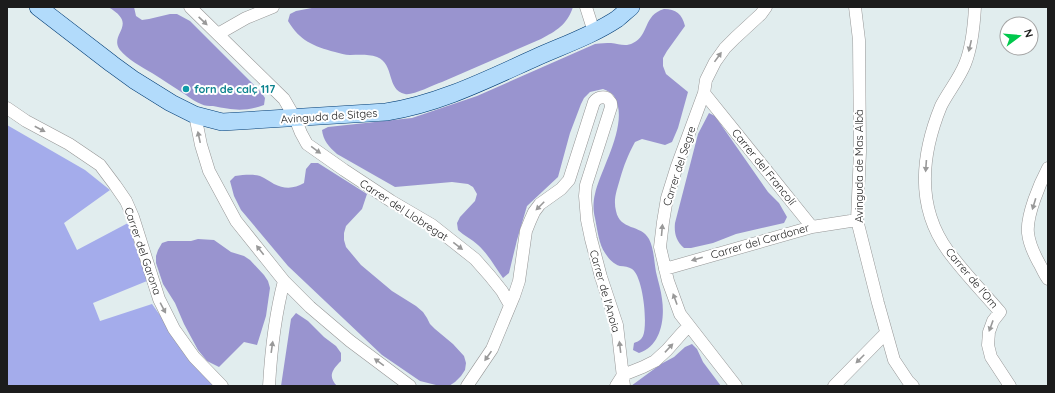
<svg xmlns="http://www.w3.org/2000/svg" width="1055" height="393" viewBox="0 0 1055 393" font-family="Quicksand,sans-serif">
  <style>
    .grass { fill: #a4aceb }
    .forest { fill: #9994cf }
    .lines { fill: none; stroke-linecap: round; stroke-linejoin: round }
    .street-casing { stroke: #969696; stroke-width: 13 }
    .secondary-casing { stroke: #013c75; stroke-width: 18 }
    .street { stroke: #fff; stroke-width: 12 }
    .secondary { stroke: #b2dbfb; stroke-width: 17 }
    .oneway { fill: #999 }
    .culture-dot { fill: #0f9aa8; stroke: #fff; stroke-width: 1.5 }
    .labels { text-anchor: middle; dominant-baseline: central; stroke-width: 4; stroke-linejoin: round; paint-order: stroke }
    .culture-label { font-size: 11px; font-weight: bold; fill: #0d838f; stroke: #fff; text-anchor: start }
    .street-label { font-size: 11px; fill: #1c1c1c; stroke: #fff }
  </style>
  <rect width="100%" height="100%" fill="#e1edee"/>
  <!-- grass -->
  <path class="grass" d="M7,125L85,170L110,190L64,223L77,250L128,223L147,281L93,303L100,321L152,304L187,353L216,386H7Z"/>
  <!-- forest -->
  <path class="forest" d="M108,7H134L136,16L142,20L149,19L170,14H177L190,21L261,92L265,98L264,105C244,112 233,110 213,106C209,106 205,106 201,104C196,102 190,98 186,95C174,87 163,80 152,73C142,67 127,59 120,50C108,34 140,25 108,7Z
    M317,7H573C567,25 556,31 541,39L442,82C433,85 412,96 405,94C386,90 395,64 377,57C368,54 359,55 350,55C345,55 340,53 335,52C313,46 300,41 288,21L290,14L296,11Z
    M664,9C676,9 682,14 685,26L667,51L663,58V66L666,74L688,92L678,128L672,142L665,145L642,139L635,142C628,155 624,165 620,179C617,190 613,199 616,211C620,231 641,224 649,239C654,249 654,261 656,272C658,281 661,290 662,299C665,319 661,346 639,353L633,350L634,343C639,341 641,340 643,336C648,324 643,276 632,269C629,267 624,266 620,266C613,264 609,259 605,253C599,245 597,228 595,218C593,211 593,201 595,194C601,168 629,124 615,98C613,93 608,91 603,89L590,92L584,98L581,104L570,133L558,177L527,206L517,240L509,273L503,278C495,267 488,254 478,245C472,239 464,236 458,230L457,223L460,217L475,201L477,194L473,187L468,184L452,182L395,187L337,154C329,147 323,140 322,130L328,127L412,118L477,96L595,44C601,43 606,43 611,43C619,44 626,47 633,43C649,36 643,15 664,9Z
    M709,113L715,116L768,192L779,203L787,217L784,223L736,234L713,243L691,248H684C676,241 674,233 675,223L698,134Z
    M311,163H318L367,194L362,209L346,226L344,233V240L346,247L361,265L392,291L416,306L423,312L427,318L430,324L435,329L453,344L464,356L466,363L465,370L461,376L455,382L449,386H440L420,381L382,355L288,266L241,210L234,196L230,181L235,176C244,175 252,174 260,176C265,178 269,181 274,184C284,189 294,189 304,183L306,169Z
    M198,239L214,240L231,252L244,256L250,260L264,275L268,281L270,288L266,316L257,345L244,342L219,367L207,361L198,350L184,324L175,303L163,284L156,263V256L158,250L162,243L168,241H191Z
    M296,313L308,321L324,337L336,346L341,353V361C333,369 327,376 337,386H281L291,319Z
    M692,344L697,349L703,362L721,386H631L661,364L674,357L685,347Z"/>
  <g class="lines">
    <defs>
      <path id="street" d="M190,7L284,99L295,118L301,133L307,144L344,170L391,201L432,225L475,259L490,276L502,291L510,305
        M586,7L594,32
        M855,7L859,40L860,152L857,220L878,303L894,360L908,381L913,386
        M975,7C974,25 972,47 965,64C959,79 948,92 941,106C921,155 916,207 948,251C964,273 983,292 1000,312L993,321L989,332L988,345L991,357L1010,386
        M218,34L246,18L273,7
        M704,93L812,227
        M7,108L26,121L69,144L100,165L115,185L126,201L133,217L159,299L174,329L194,357L222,386
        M195,115L201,145L209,171L236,221L284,281L310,307L350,341L410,386
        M1048,168C1040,183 1026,216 1028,233C1029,243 1034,254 1039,263C1042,268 1044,274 1048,279
        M665,269L812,227L857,220
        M269,386C271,351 275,315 284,281
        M467,386L492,349L514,296L519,281L526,231L530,221L534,212L540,204L561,189L569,180L594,102C597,98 602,96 607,98L611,103V107L586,185L585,196L587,220L591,239L601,277L617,325L624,386
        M616,386L623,375L643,367L655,361L667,350L682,333L689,326
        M736,386L680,314L668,281L660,247L663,222L667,198L677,166L704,93L706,80L715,62L725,48L735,38L761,14L766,7
        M834,386L886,333"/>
      <path id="secondary" d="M38,7L112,64L134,80L171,103L195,115L222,122L386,112C439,104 488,79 537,57C564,45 593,35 617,19C622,15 626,11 631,7"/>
    </defs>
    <!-- street casing -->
    <use href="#street" class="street-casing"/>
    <!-- secondary casing -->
    <use href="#secondary" class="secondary-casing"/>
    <!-- street -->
    <use href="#street" class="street"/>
    <!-- secondary -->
    <use href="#secondary" class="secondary"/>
  </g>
  <!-- one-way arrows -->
  <defs><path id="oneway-solid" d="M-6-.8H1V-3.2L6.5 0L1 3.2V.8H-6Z"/></defs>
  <g class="oneway">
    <use href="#oneway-solid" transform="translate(203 21) rotate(43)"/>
    <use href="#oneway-solid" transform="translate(970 46) rotate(103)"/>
    <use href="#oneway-solid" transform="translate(718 57) rotate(-54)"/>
    <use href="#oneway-solid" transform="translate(40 129) rotate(28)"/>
    <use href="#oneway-solid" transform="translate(199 137) rotate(-102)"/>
    <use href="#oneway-solid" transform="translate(316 150) rotate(36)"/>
    <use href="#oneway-solid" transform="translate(926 166) rotate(94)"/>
    <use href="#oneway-solid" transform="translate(1034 204) rotate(107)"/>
    <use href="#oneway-solid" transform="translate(540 206) rotate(135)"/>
    <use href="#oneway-solid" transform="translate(662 230) rotate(-85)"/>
    <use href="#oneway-solid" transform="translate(458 246) rotate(38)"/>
    <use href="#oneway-solid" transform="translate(260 250) rotate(-128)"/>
    <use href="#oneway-solid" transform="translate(697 259) rotate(164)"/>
    <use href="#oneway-solid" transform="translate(675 299) rotate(-110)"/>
    <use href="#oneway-solid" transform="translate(163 308) rotate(62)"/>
    <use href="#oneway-solid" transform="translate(991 326) rotate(110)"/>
    <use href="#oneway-solid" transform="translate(272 347) rotate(-82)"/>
    <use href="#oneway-solid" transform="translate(620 347) rotate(-97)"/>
    <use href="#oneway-solid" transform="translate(669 348) rotate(-47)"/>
    <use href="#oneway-solid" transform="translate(488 356) rotate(125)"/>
    <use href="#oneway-solid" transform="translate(860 359) rotate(135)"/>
    <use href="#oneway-solid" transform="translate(379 362) rotate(-144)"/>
  </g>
  <!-- markers -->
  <circle class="culture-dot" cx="186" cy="89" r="4"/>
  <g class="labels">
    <!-- culture labels -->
    <g class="culture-label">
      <text x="194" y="89">forn de calç 117</text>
    </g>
    <!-- street labels -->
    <g class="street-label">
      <text transform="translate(329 116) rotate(-4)">Avinguda de Sitges</text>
      <text transform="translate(679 166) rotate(-72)">Carrer del Segre</text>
      <text transform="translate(859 166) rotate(-90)">Avinguda de Mas Albà</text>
      <text transform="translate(764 167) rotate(51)">Carrer del Francolí</text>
      <text transform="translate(404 210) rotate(33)">Carrer del Llobregat</text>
      <text transform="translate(760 241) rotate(-16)">Carrer del Cardoner</text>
      <text transform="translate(143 251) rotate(71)">Carrer del Garona</text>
      <text transform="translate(972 278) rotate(50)">Carrer de l'Om</text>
      <text transform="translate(605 291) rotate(74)">Carrer de l'Anoia</text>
    </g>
  </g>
  <!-- border -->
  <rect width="1055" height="393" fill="none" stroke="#1c1c1c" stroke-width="16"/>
  <!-- north arrow -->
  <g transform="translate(1019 36) rotate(74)"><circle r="19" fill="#ffffff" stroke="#a4a4a4"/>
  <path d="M0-3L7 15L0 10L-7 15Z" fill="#00c84c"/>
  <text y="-6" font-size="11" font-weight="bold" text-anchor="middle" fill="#1c1c1c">N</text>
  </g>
</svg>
